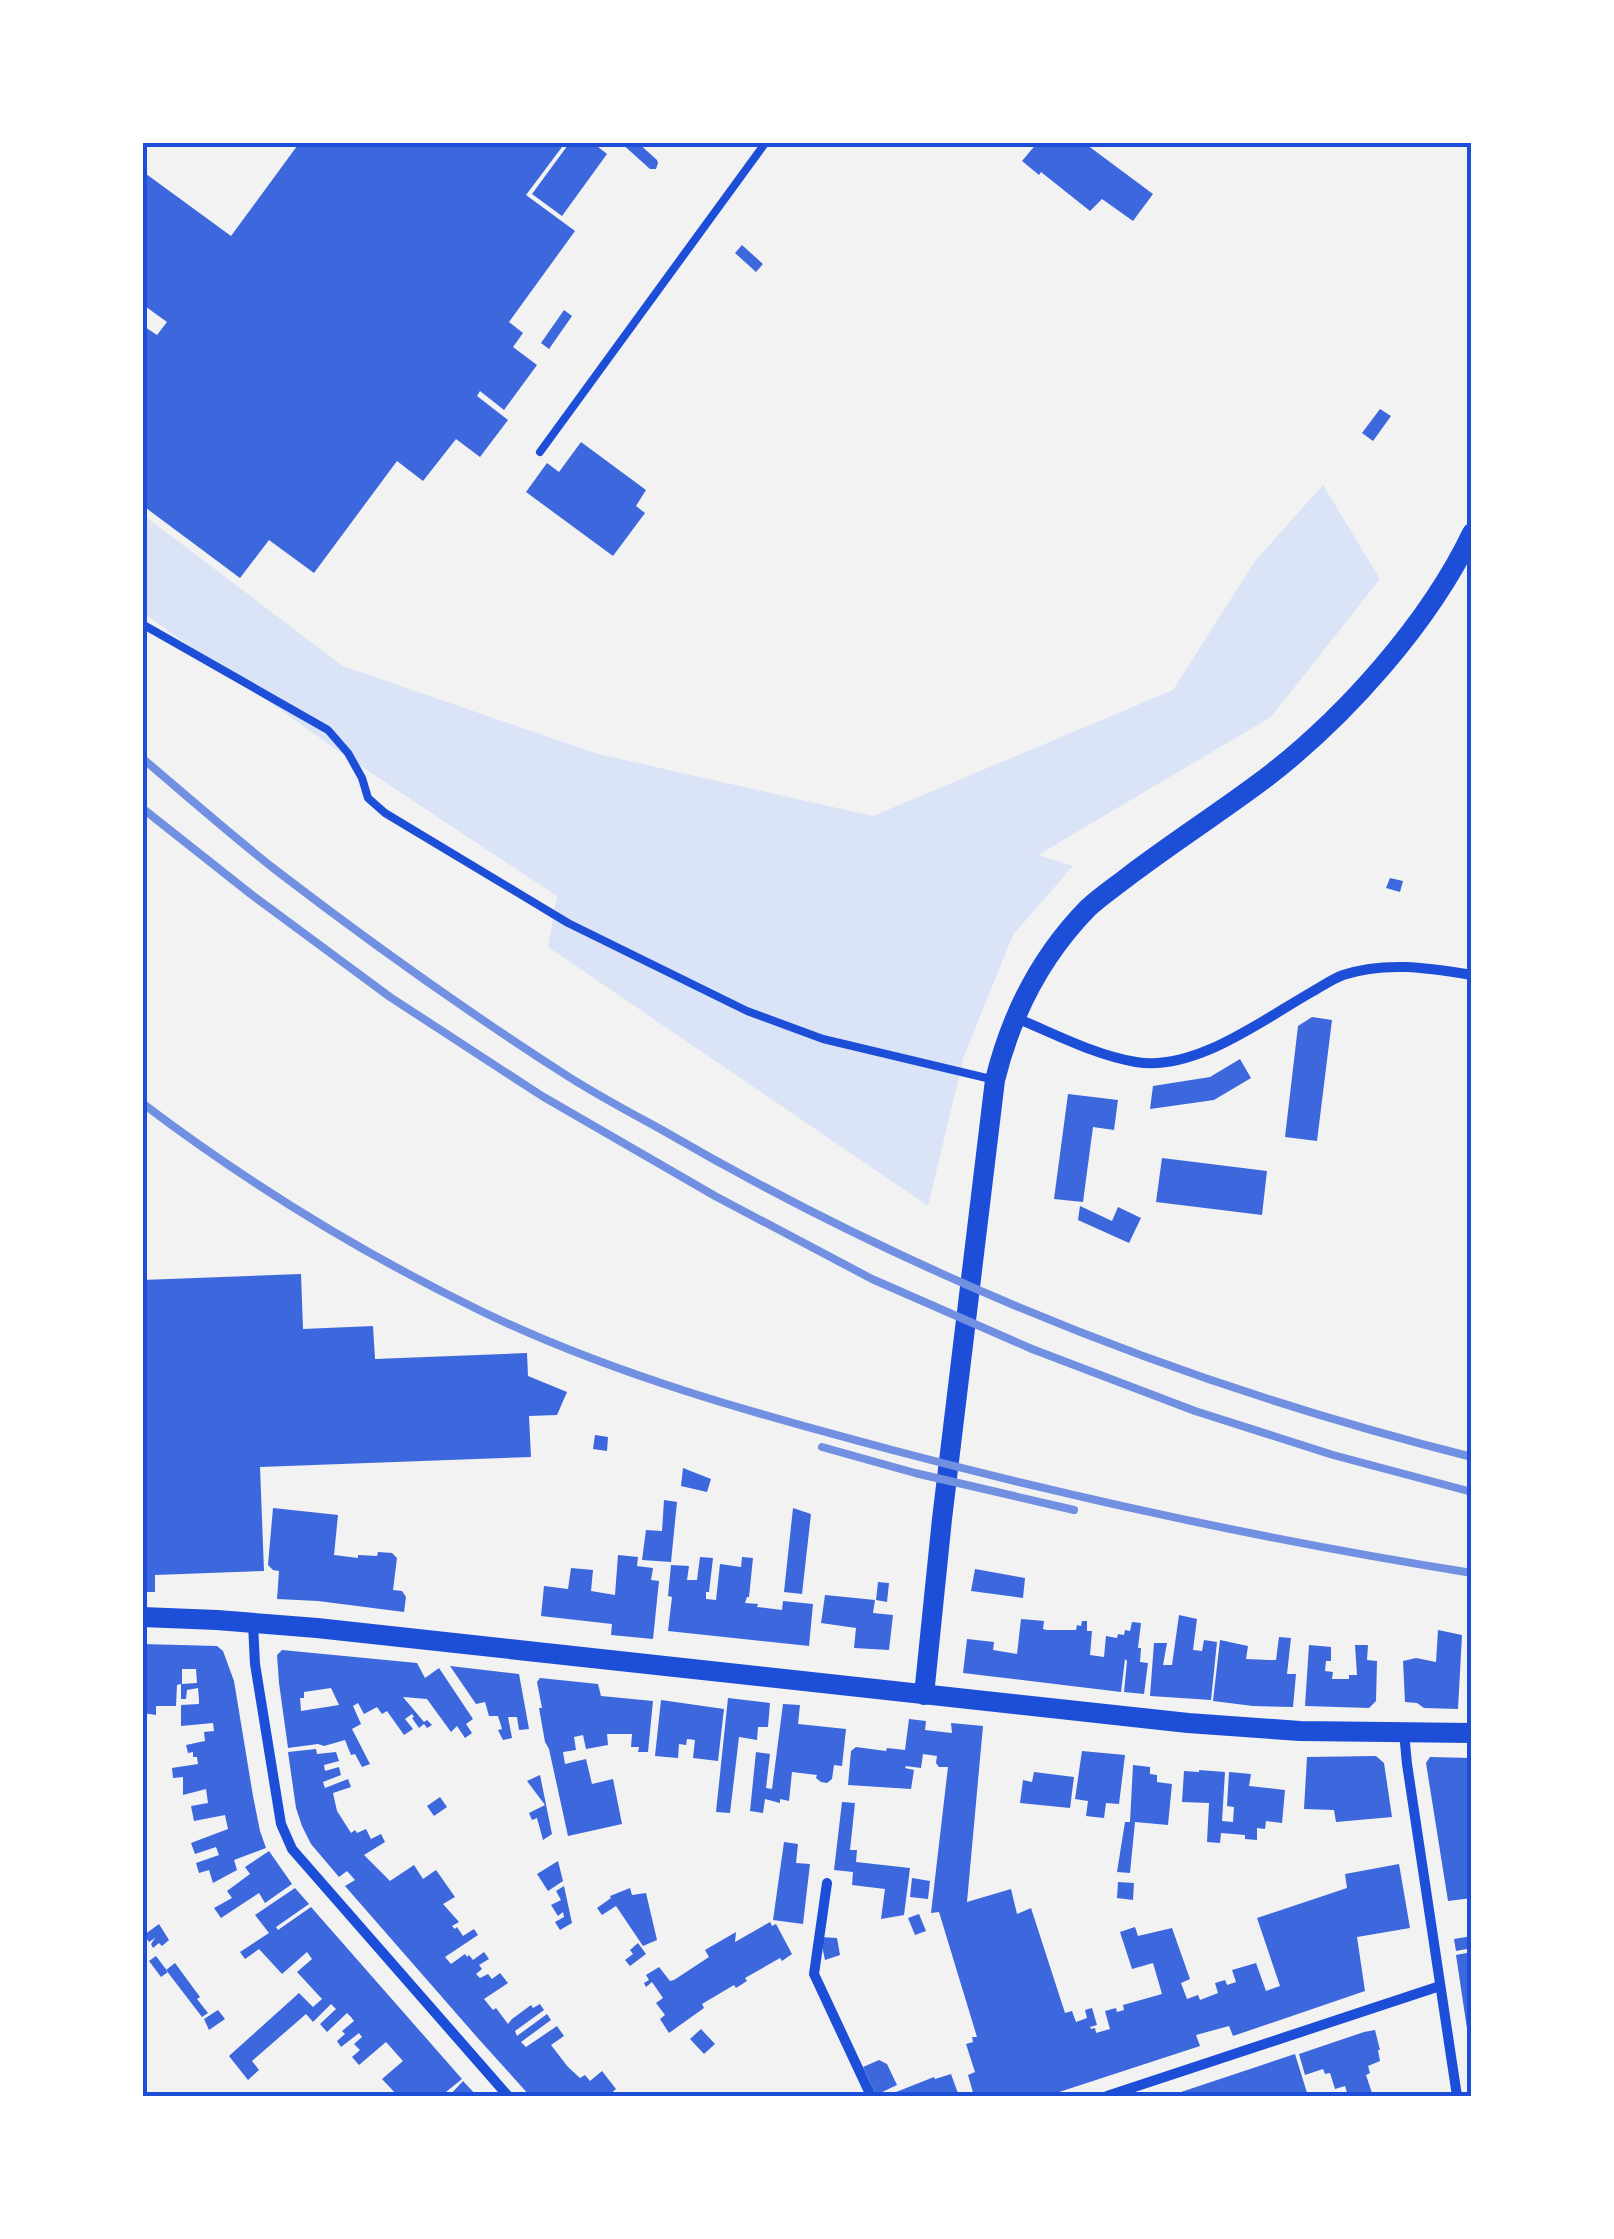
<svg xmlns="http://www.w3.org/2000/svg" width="1614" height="2239" viewBox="0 0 1614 2239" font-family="Figtree,sans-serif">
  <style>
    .green { fill: #dbe4f7 }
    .building { fill: #3d67dc; fill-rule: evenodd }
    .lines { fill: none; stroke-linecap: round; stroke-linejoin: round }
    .service { stroke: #1d4ed8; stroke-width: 8 }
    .minor { stroke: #1d4ed8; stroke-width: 10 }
    .secondary { stroke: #1d4ed8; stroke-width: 20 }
    .rail { stroke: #7290e2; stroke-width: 8 }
    .neatline { fill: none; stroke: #1d4ed8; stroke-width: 4 }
  </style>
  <rect width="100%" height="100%" fill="#f2f2f2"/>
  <!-- green -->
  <path class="green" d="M1323,485L1380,579L1271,717L1038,855L1073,866L1013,935L964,1056L928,1206L548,947L557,896L347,757L143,613L142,514L343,666L598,754L873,816L1173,690L1255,561Z"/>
  <!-- building -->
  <path class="building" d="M300,142H592L607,154L562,216L532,194L568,145L565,143L526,195L575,231L509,322L523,333L513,347L537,365L504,410L480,391L477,396L508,420L480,457L456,439L423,481L397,461L314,573L269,540L240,578L142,505V325L157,335L167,322L142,304V171L231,236Z
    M620,142H637L657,160L658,163L656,169H650Z
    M1038,142H1083L1153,194L1133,221L1102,199L1090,211L1041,172L1039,175L1022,161Z
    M742,245L763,264L756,272L735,253Z
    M564,310L572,316L549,349L541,343Z
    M1380,409L1391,416L1373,441L1362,433Z
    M581,442L646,490L636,506L645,513L613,556L526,492L547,463L559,472Z
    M1390,878L1403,881L1400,892L1386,888Z
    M1312,1017L1332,1020L1317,1141L1285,1137L1298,1026Z
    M1240,1059L1251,1078L1214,1100L1150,1109L1153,1086L1210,1077Z
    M1068,1094L1118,1100L1114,1130L1093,1127L1083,1202L1054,1199Z
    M1162,1158L1267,1171L1262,1215L1156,1202Z
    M1080,1206L1112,1221L1118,1207L1141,1218L1129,1243L1078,1220Z
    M301,1274L303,1329L373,1326L375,1359L527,1353L528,1376L567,1392L557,1415L529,1416L531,1457L260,1467L264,1571L155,1575V1592H142V1561L147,1560L146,1540H142V1280Z
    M595,1435L608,1437L607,1451L593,1449Z
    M683,1468L711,1479L707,1492L681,1486Z
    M664,1500L677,1502L671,1562L642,1560L646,1530L662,1531Z
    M273,1508L338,1515L334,1555L358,1558V1555L377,1556L378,1552L392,1553L397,1558L393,1590L402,1591L406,1597L404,1612L318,1601L277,1599L279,1571L273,1570L268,1565Z
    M793,1508L811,1514L802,1594L784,1592Z
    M618,1555L638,1557L637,1566L653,1568L651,1580L659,1581L653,1639L611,1635L612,1624L541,1616L544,1586L568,1589L571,1568L593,1570L591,1591L615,1595Z
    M700,1557L713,1558L709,1592H706V1599L716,1600L720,1564L741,1567L742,1557L753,1558L749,1597H747L745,1603L758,1604L757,1607L782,1610L783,1601L813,1604L809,1646L668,1631L672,1597L668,1596L671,1565L689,1566L687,1580H697Z
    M975,1569L1025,1578L1023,1598L971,1591Z
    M878,1582L889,1583L887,1602L876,1600Z
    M825,1595L875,1600L873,1613L893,1615L889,1650L854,1648L856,1628L821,1623Z
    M1179,1615L1197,1619L1193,1650L1202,1651L1204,1640L1217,1642L1211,1700L1150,1696L1154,1643H1167L1163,1665H1172Z
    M1021,1619L1044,1621L1043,1629L1047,1630H1076L1077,1625L1081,1626L1082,1621H1087V1631H1092L1090,1655L1104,1657L1106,1636L1117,1638L1118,1634L1124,1635L1125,1630L1130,1631L1132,1622L1141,1623L1138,1648H1141L1140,1662L1148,1663L1144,1694L1124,1692L1127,1661L1125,1659L1121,1692L963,1673L967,1639L994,1642L993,1650L1017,1654Z
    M1438,1630L1462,1635L1458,1709L1424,1708L1417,1703L1405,1702L1403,1661L1416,1658L1436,1662Z
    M1279,1637L1291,1638L1287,1674H1296L1293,1707L1253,1706L1213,1701L1220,1640L1248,1646L1246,1659L1269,1660H1276Z
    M142,1644L217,1646L223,1651L234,1681L253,1796L260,1831L266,1848L234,1860L237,1870L213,1883L209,1870L199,1873L196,1863L219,1855L216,1847L195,1854L191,1843L228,1829L225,1815L194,1821L191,1806L208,1803L206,1789L183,1795V1777L173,1778L172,1768L198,1764L197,1757H193V1752L188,1753L186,1745L205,1741L204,1732L214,1731L213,1723L181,1726V1705L199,1704V1700L198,1688L187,1690L186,1699H181V1684L177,1685L176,1706H156V1715L142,1713ZM182,1669H196L197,1683L182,1684Z
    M1309,1645L1331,1647V1661H1326L1325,1671L1333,1672L1332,1679H1349V1675H1357L1355,1645H1368L1367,1660L1377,1661L1376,1701L1369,1708L1305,1706Z
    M282,1650L417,1663L425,1678L439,1668L473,1719L466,1724L472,1733L465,1738L457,1726L451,1732L427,1699L403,1697L424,1722L427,1720L432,1725L427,1728L424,1724L419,1728L412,1718L414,1717L412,1714L405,1719L413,1729L404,1735L387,1711L382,1714L377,1707L364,1714L358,1703L353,1706L361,1724L352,1729L370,1764L362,1767L355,1754L351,1755L345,1740L324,1746L318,1744L288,1748L279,1683L277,1655ZM331,1688L339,1705L301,1711L300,1698H304V1692Z
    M450,1666L519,1674L529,1729L519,1730L517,1717H508L512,1738L503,1740L498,1730L502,1729L498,1716H489L485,1702L476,1704Z
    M540,1678L598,1684L601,1696L653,1701L648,1752H638L639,1747H631L632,1734H607L608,1745L586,1749L583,1735L574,1737L576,1750L563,1752L565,1764L586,1759L592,1784L613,1779L622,1824L568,1836L549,1749L545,1742L539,1708H542L537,1682Z
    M728,1698L770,1703L768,1727H758L757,1740L739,1737L730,1813L716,1812Z
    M661,1700L724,1709L718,1761L693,1758L695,1740L687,1739L686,1745L679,1744L678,1758L655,1756Z
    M783,1704L800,1705L798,1724L846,1729L842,1766L834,1765L832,1779L827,1783L821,1782L816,1778L817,1775L792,1772L789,1801L780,1799V1803L765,1799L763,1813L750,1811L756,1752L770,1754L766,1788L772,1789Z
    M909,1719L926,1721L925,1730L952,1733L951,1723L983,1726L967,1902L1011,1889L1017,1914L1031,1908L1065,2013L1072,2011L1076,2022L1087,2018L1085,2010L1092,2008L1097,2025L1090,2027L1091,2029L1095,2028L1096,2033L1110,2029L1105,2011L1116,2008L1117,2012L1124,2010L1123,2005L1162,1994L1153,1963L1132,1969L1120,1932L1135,1927L1138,1936L1172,1928L1190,1979L1181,1983L1187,1999L1198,1995L1200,2000L1218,1993L1215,1983L1225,1980L1227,1985L1236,1982L1232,1970L1256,1963L1266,1991L1280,1986L1257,1918L1347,1888L1345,1874L1399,1864L1410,1928L1357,1937L1365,1991L1233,2036L1229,2026L1196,2035L1200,2046L1047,2096H974L968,2075L975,2072L966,2044L973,2042L972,2037H977L939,1912L931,1913L948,1767H939L936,1763L937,1756L923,1754L921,1768L906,1766L905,1768L914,1770L911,1789L848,1785L851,1751L856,1747L886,1751L887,1748L905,1750Z
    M316,1749L317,1754L336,1752L339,1761L324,1765L325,1771L339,1767L341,1775L323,1782L325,1788L348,1779L351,1787L333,1793L337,1811L351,1833L355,1830L357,1833L366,1829L371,1839L381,1834L385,1842L364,1855L390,1881L414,1865L423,1879L436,1870L455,1897L443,1904L459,1922L452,1926L455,1929L457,1927L463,1936L474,1929L478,1935L445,1957L451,1964L465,1954L467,1957L469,1955L473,1960L484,1952L489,1959L479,1965L482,1969L476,1974L480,1978L488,1974L492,1979L500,1973L508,1983L484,1999L493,2010L496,2008L508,2024L512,2019L531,2005L533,2008L540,2004L544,2010L515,2031L517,2036L547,2014L551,2020L521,2042L526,2047L557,2026L564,2036L551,2045L568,2067L580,2078L585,2075L590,2081L602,2071L616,2089L608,2096H530L476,2036L345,1886L355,1880L347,1871L339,1877L311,1844L302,1826L296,1808L288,1752Z
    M1082,1751L1125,1755L1119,1804L1106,1803L1104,1818L1086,1816L1088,1801L1075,1799Z
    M1376,1756L1384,1763L1392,1817L1336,1822L1334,1810L1304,1809L1307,1757Z
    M1430,1757L1472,1758V1883L1470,1884L1472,1898L1448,1901L1426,1763Z
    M1133,1765L1150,1767V1774L1157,1775V1782L1172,1784L1168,1825L1135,1822L1130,1873L1117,1872L1125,1822H1130Z
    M1199,1770L1225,1772L1222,1821L1233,1822L1234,1807L1227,1806L1229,1772L1251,1774L1249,1786L1285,1790L1282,1823L1266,1821L1265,1829L1257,1828V1840L1245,1839V1835L1221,1833L1220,1843L1207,1842L1209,1803L1182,1802L1184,1771L1199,1772Z
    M1034,1772L1074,1777L1070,1808L1020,1803L1023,1780L1032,1782Z
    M540,1775L552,1834L543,1840L537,1818L532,1820L529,1813L545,1805L527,1781Z
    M440,1797L447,1807L434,1816L427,1806Z
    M842,1802L855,1803L850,1850H857L856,1862L910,1868L904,1915L881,1919L885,1889L852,1885L853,1872L834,1870Z
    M784,1842L798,1844L796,1863L810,1864L803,1924L773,1920Z
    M269,1851L292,1884L265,1903L259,1893L221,1918L214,1908L232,1898L227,1891L250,1874L245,1867Z
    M558,1861L563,1881L548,1891L537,1874Z
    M912,1878L930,1881L928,1899L910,1897Z
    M1118,1882L1134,1883L1133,1900L1117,1898Z
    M564,1886L572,1923L560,1930L555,1922L564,1917L563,1912L558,1916L551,1905L561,1900L556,1891Z
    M295,1888L309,1904L276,1927L278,1930L311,1907L462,2079L441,2096H398L382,2079L403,2061L386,2042L359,2065L352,2057L360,2050L354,2044L362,2037L359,2033L341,2047L337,2041L345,2034L342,2031L354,2021L351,2017L347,2013L327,2032L320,2024L336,2009L331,2004L313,2022L306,2014L252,2061L259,2070L248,2080L229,2056L299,1993L313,2007L322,1999L297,1972L312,1959L307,1952L282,1974L259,1949L245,1959L240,1952L269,1933L255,1915Z
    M630,1888L632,1895L646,1893L657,1940L643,1946L616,1906L602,1915L597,1908L611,1898L610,1896Z
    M919,1914L926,1931L915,1935L908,1918Z
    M770,1922L772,1926L776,1924L792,1954L782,1961L780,1958L745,1978L747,1981L736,1988L734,1985L702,2004L704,2008L669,2033L660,2019L665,2015L656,2003L663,1998L652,1982L646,1987L644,1983L649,1980L646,1975L659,1967L670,1981L674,1980L709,1957L705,1950L736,1932L735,1942Z
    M159,1924L169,1940L162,1946L159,1943L153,1948L151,1944L155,1938L149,1942L144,1935Z
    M1472,1936V1948L1456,1951L1454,1939Z
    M820,1937L837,1938L840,1955L825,1960Z
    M638,1943L646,1954L630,1966L625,1960L633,1954L630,1950Z
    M1472,1952V2042H1469L1456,1955Z
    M156,1956L168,1972L161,1977L149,1961Z
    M175,1963L200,1997L197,1999L208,2013L202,2017L166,1970Z
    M218,2010L225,2019L209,2030L204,2019Z
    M701,2029L715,2044L704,2054L690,2039Z
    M1375,2030L1380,2050H1378L1380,2061L1368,2066L1370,2073L1366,2075L1372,2093L1361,2096H1348L1345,2086L1335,2089L1330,2073L1325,2074L1323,2069L1305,2075L1299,2054L1364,2032Z
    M1295,2054L1308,2096H1299L1297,2093L1292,2094L1293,2096H1169Z
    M879,2060L887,2064L897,2085L876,2095L863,2067Z
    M951,2074L959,2096H886L934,2077L935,2079Z
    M463,2081L477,2096H449Z"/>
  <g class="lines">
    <!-- service -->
    <path class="service" d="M540,452L766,142
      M142,624L328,730L348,753L362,778L368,798L385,813L568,923L747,1011L823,1039L995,1080"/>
    <!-- minor -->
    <path class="minor" d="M1014,1017C1053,1033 1094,1055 1136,1062C1194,1072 1261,1021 1310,993C1321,987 1332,979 1343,975C1386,961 1428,968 1472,975
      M253,1624L255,1664L281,1824L292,1849L508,2096
      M1404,1732L1407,1764L1457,2096
      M827,1883L814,1974L871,2096
      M1107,2096L1440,1986"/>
    <!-- secondary -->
    <path class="secondary" d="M142,1617L217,1620L317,1628L1188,1723L1300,1731L1472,1733
      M924,1695L942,1519L995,1080C1011,1015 1040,957 1088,908C1101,896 1116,886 1130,875C1175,841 1222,811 1267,777C1346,716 1429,623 1472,533"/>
    <!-- rail -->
    <path class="rail" d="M142,758C187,796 231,835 277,871C371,943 469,1013 569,1077C599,1096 631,1113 662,1130C915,1277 1188,1386 1472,1457
      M142,808L252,895L390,997L542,1096L715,1196L872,1279L1032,1349L1195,1411L1333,1455L1472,1492
      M142,1103C249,1184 363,1254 483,1312C614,1375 756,1414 896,1451C1086,1501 1278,1542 1472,1573
      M822,1447L915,1473L1074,1510"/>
  </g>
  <!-- border -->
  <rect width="1614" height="2239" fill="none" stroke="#ffffff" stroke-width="290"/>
  <rect x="145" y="145" width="1324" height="1949" class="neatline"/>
</svg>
